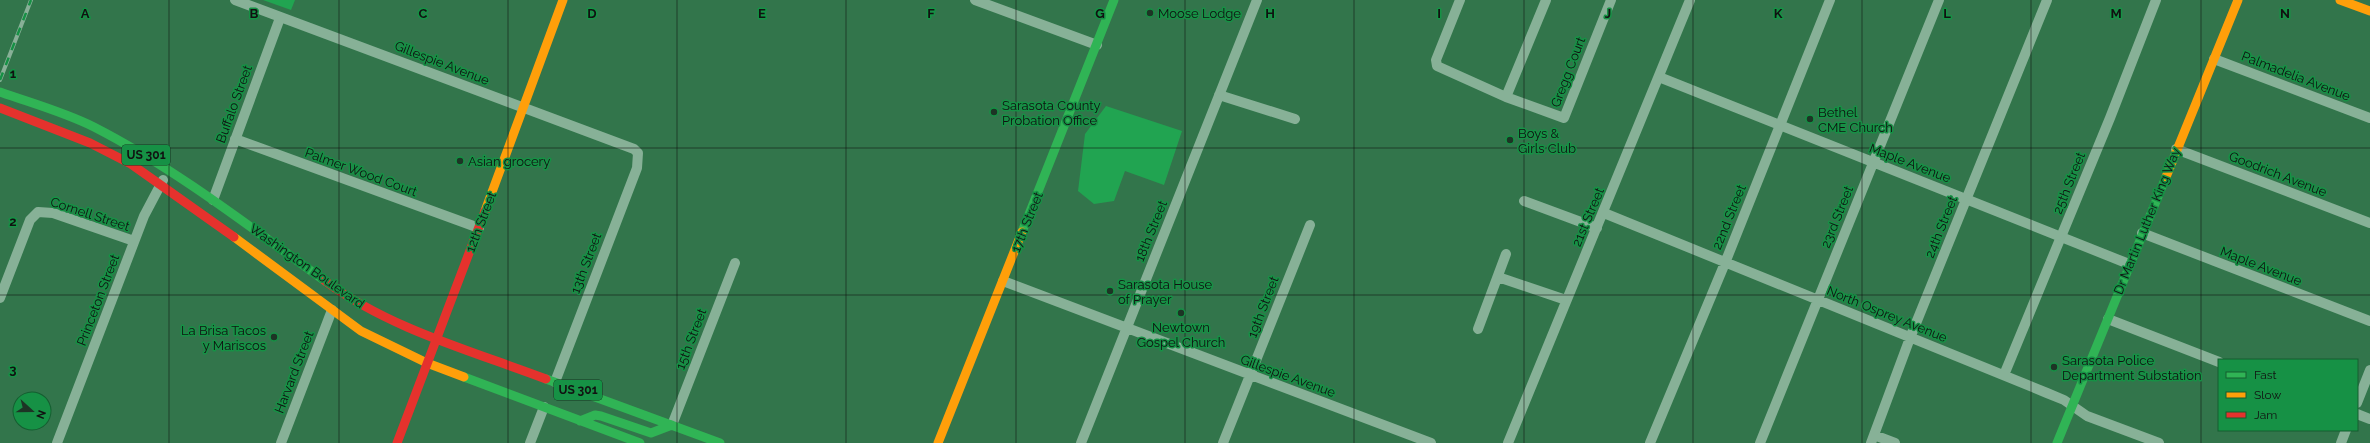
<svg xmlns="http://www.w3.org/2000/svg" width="2370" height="443" viewBox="0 0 2370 443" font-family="Raleway,sans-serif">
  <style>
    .green { fill: #21a451 }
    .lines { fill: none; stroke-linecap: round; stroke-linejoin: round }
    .street { stroke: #87b197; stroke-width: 10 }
    .fast { stroke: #30b455; stroke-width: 9 }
    .slow { stroke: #ff9f0a; stroke-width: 9 }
    .jam { stroke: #e5322d; stroke-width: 9 }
    .rail-casing { stroke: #88b097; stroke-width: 4 }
    .rail { stroke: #169145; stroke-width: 2.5; stroke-dasharray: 8; stroke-linecap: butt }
    .grid { fill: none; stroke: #111; stroke-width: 1; stroke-opacity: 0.55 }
    .poi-dot { fill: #1d3425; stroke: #169145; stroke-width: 1.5 }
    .labels { text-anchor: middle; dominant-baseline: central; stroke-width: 3; stroke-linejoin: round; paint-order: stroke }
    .shield { fill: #169145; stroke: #123721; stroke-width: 1 }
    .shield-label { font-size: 12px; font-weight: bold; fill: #111 }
    .poi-label { font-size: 13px; fill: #111; stroke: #169145; text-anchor: start }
    .street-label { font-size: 13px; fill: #111; stroke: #169145 }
    .grid-label { font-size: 13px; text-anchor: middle; font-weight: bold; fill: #111; stroke: #169145; stroke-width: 3; stroke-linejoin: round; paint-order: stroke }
  </style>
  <rect width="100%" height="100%" fill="#32754b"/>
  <!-- green -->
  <path class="green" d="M263,0H295L291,10Z
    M1106,106L1182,131L1164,185L1125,171L1114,201L1094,204L1078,191L1085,134Z"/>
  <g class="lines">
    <!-- street -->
    <path class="street" d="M235,0L634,149L638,153L637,168L555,382
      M975,0L1097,45
      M1460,0L1436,60L1437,66L1506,97L1564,118L1611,0
      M2214,59L2370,118
      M1659,77L2129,264
      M1219,95L1295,119
      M1506,97L1546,0
      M235,139L479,228
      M2176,149L2370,223
      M213,200L280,18
      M1524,201L1597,228
      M1604,213L2047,393L2064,400L2087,416L2159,443
      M2142,233L2370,321
      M1498,277L1566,300
      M1003,281L1431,443
      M0,298L30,220L38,212L53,213L134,241
      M2108,319L2219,362
      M1478,329L1506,254
      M2004,375L2110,118L2156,0
      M2357,403L2370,370
      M2357,414L2370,419
      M672,425L735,263
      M1874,435L1895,443
      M57,443L144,216L163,180
      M281,443L332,310
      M530,443L544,407
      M1081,443L1257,0
      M1223,443L1310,225
      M1508,443L1690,0
      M1650,443L1725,263L1830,0
      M1760,443L1939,0
      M1871,443L1910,338L2047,0
      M2341,443L2346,430"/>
    <!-- fast -->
    <path class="fast" d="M0,92C31,103 64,112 94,127C176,169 250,227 325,281
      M1022,232L1114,0
      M464,377L640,443
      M546,379L720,443
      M580,421L595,415L601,416L651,433L672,425
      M2057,443L2166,177"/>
    <!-- slow -->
    <path class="slow" d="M2340,0L2370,11
      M2166,177L2238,0
      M485,211L563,0
      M234,237L361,331L427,363L464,377
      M938,443L1022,232"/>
    <!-- jam -->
    <path class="jam" d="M0,108L90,143L131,164L234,237
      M325,281C390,329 472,351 546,379
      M397,443L485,211"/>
    <defs>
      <path id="rail" d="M0,80L31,0"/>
    </defs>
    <!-- rail casing -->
    <use href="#rail" class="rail-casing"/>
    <!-- rail -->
    <use href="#rail" class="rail"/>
  </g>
  <!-- grid -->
  <path class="grid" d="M169,0V443M339,0V443M508,0V443M677,0V443M846,0V443M1016,0V443M1185,0V443M1354,0V443M1524,0V443M1693,0V443M1862,0V443M2031,0V443M2201,0V443M0,148H2370M0,295H2370"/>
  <!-- markers -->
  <g class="poi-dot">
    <circle cx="1150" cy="13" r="4"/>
    <circle cx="994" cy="112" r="4"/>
    <circle cx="1810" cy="119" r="4"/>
    <circle cx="1510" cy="140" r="4"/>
    <circle cx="460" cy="161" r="4"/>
    <circle cx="1110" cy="291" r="4"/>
    <circle cx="1181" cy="313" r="4"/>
    <circle cx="274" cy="337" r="4"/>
    <circle cx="2054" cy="367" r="4"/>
  </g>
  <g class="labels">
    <!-- shield labels -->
    <g class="shield">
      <rect x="122" y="145" width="48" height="20" rx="3"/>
      <rect x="554" y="380" width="48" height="20" rx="3"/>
    </g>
    <g class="shield-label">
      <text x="146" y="155">US 301</text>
      <text x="578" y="390">US 301</text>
    </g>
    <!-- poi labels -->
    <g class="poi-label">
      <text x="1158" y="13">Moose Lodge</text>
      <text x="1002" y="105">Sarasota County<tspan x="1002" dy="15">Probation Office</tspan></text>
      <text x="1818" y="112">Bethel<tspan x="1818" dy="15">CME Church</tspan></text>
      <text x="1518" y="133">Boys &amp;<tspan x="1518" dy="15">Girls Club</tspan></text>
      <text x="468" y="161">Asian grocery</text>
      <text x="1118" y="284">Sarasota House<tspan x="1118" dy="15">of Prayer</tspan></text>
      <text x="1181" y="327" text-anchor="middle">Newtown<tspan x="1181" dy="15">Gospel Church</tspan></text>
      <text x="266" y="330" text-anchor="end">La Brisa Tacos<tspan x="266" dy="15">y Mariscos</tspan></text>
      <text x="2062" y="360">Sarasota Police<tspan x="2062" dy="15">Department Substation</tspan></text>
    </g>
    <!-- street labels -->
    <g class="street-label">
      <text transform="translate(442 63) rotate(21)">Gillespie Avenue</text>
      <text transform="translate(1568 72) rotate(-69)">Gregg Court</text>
      <text transform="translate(2296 76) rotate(21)">Palmadelia Avenue</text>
      <text transform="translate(234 104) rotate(-70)">Buffalo Street</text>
      <text transform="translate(1910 163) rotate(21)">Maple Avenue</text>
      <text transform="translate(361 172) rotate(20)">Palmer Wood Court</text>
      <text transform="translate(2278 174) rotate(21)">Goodrich Avenue</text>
      <text transform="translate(2069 183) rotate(-68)">25th Street</text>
      <text transform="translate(90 214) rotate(18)">Cornell Street</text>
      <text transform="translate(1588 217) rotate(-67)">21st Street</text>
      <text transform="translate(1729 217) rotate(-68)">22nd Street</text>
      <text transform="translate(1837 217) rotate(-68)">23rd Street</text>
      <text transform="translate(2147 221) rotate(-68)">Dr Martin Luther King Way</text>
      <text transform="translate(481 222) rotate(-69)">12th Street</text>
      <text transform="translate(1027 222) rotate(-68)">17th Street</text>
      <text transform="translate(1941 227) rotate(-68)">24th Street</text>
      <text transform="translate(1151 231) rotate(-68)">18th Street</text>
      <text transform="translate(586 263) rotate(-69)">13th Street</text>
      <text transform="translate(307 266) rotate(35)">Washington Boulevard</text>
      <text transform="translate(2261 266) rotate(21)">Maple Avenue</text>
      <text transform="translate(98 300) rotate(-69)">Princeton Street</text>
      <text transform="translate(1263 307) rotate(-69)">19th Street</text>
      <text transform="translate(1887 314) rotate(22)">North Osprey Avenue</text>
      <text transform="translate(691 339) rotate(-69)">15th Street</text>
      <text transform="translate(294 372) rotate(-69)">Harvard Street</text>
      <text transform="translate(1288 376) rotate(20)">Gillespie Avenue</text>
    </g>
  </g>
  <g class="grid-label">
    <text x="85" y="18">A</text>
    <text x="254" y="18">B</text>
    <text x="423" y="18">C</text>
    <text x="592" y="18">D</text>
    <text x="762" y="18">E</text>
    <text x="931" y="18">F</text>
    <text x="1100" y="18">G</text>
    <text x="1270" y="18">H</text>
    <text x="1439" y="18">I</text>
    <text x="1608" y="18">J</text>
    <text x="1778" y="18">K</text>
    <text x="1947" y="18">L</text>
    <text x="2116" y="18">M</text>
    <text x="2285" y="18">N</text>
    <text x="13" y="78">1</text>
    <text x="13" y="226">2</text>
    <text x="13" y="374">3</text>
  </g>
  <!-- legend -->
  <rect x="2218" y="359" width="140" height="72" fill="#169145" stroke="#145e30"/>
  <rect x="2226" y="372" width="20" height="6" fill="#30b455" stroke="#145e30"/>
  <text x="2254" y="379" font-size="12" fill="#111111">Fast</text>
  <rect x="2226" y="392" width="20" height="6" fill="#ff9f0a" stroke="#145e30"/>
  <text x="2254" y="399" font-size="12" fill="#111111">Slow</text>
  <rect x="2226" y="412" width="20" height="6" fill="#e5322d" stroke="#145e30"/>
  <text x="2254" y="419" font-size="12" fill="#111111">Jam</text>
  <!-- north arrow -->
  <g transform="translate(32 411) rotate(111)"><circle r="19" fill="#169145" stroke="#145e30"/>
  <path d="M0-3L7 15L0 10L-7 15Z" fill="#1d3425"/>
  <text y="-6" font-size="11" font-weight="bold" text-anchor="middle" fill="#111111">N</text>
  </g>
</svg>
